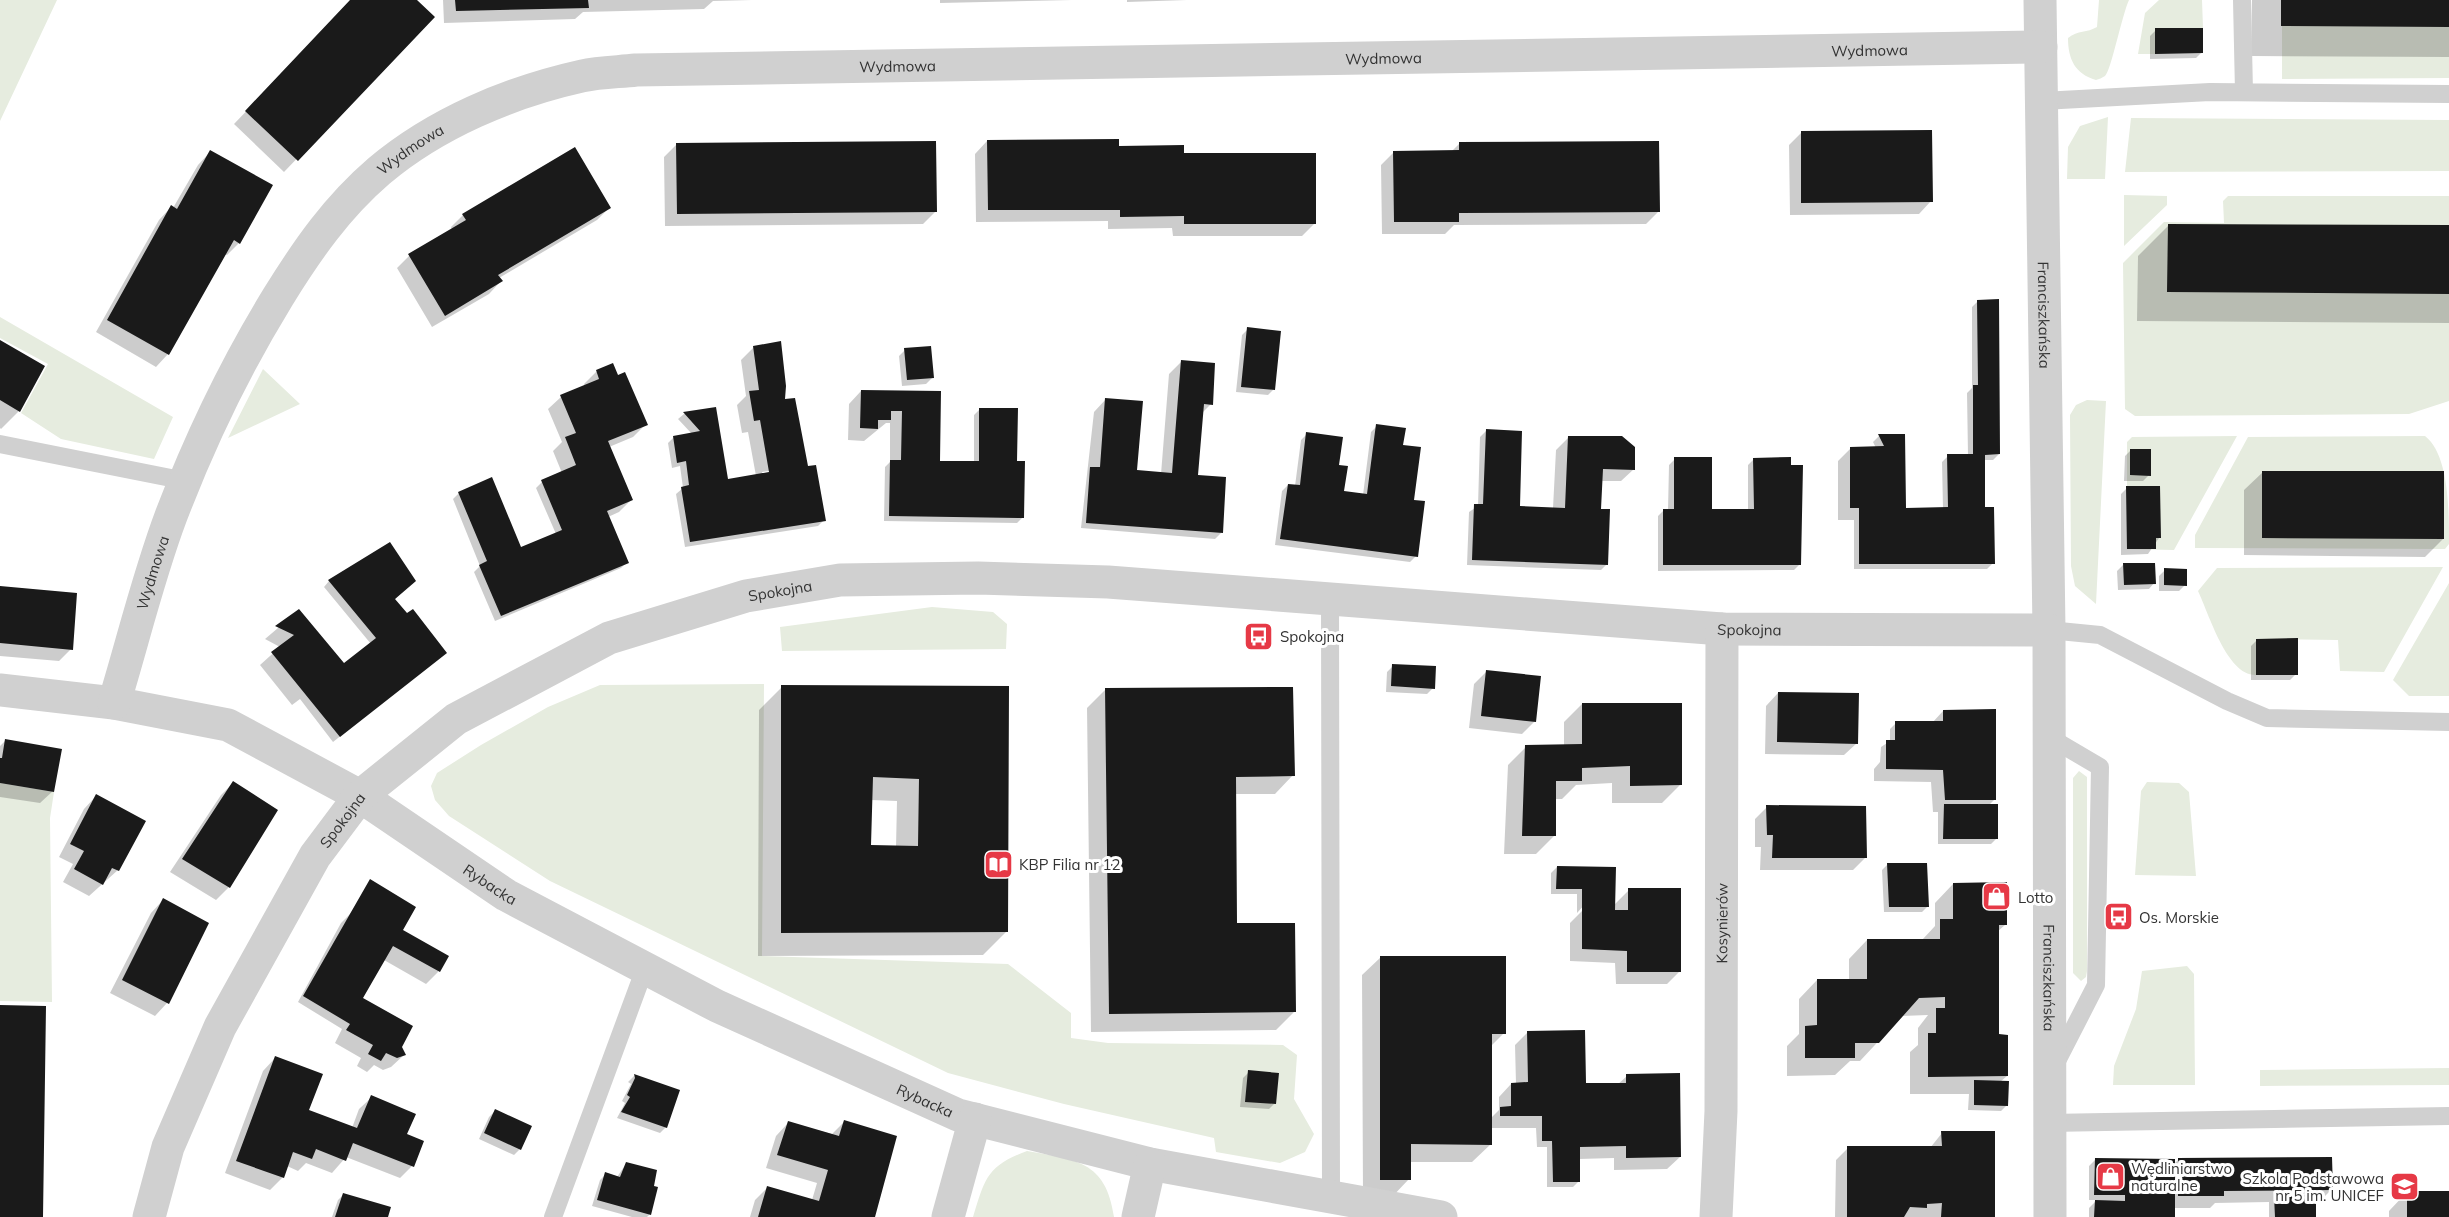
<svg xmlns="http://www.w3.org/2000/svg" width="2449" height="1217" viewBox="0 0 2449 1217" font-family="Mulish,sans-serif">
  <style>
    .green { fill: #e6ecdf }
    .shadow { fill: #0003; fill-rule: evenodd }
    .building { fill: #1a1a1a; fill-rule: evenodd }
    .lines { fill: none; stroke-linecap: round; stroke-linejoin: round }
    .service { stroke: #d0d0d0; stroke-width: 18 }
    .minor { stroke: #d0d0d0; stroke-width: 33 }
    .labels { text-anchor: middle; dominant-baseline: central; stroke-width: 6; stroke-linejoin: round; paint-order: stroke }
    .street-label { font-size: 15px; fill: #333; stroke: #fff }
    .poi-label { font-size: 15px; fill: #333; stroke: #fff; text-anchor: start }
  </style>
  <rect width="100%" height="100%" fill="#fff"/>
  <!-- green -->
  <path class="green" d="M0,0H57L0,121Z
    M2099,0H2129C2122,15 2111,71 2105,76C2102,78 2099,79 2096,80C2075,74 2068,59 2068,38C2078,30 2087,33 2097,27Z
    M2159,0H2202L2203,28L2155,54H2138L2145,13Z
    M2282,0H2449V78L2282,79Z
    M2108,117L2105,179H2067L2068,147L2080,126Z
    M2131,118L2449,120V171L2125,172Z
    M2124,195L2167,196V205L2124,246Z
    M2228,196H2449V401L2409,414L2135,416L2125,409L2123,263L2164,222L2224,223L2223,201Z
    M0,317L173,417L154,459L61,439L21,413L48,364L0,338Z
    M263,369L300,404L228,438Z
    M2087,400L2106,401L2096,604L2075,586L2071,566L2070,415L2076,405Z
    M2237,436L2174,550L2127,549V442L2132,437Z
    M2425,436C2449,455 2449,509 2449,544L2445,549L2195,548V535L2248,437Z
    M2443,567L2384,672L2340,671L2338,640L2256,639V675C2227,676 2209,614 2198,591L2217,568Z
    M2449,583V696H2409L2393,680Z
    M932,607L993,612L1007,624L1006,649L782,651L780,627Z
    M764,684L762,956L1008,964L1071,1013V1038L1108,1043L1283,1045L1297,1055L1294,1099L1314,1134L1305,1152L1280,1163L1216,1152L1214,1138L1064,1104L948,1073L550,881L449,816L435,800L431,786L437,773L481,745L548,707L600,685Z
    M2079,771L2087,777V971L2086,977L2081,981L2073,973V778Z
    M2147,782L2179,783L2189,792L2196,876L2135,875L2141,791Z
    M0,783L54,792L50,818L52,1002L0,1001Z
    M2187,966L2194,974L2195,1085H2113L2114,1066L2136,1009L2142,971Z
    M2449,1068V1085L2260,1086V1070Z
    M1027,1151C1075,1160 1106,1160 1114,1217H973C985,1178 987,1166 1027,1151Z"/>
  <!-- shadow -->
  <path class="shadow" d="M352,0H415L433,17L284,172L234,124Z
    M443,0H752L713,1L704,9L583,12L575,19L444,23Z
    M940,0H1072L940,3Z
    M1127,0H1187L1127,2Z
    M2252,0H2449V57L2251,56Z
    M2156,30L2202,52L2196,58L2150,59V36Z
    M1801,133L1931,201L1919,214L1790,215L1789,145Z
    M987,141L1118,147L1182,155L1315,223L1302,236H1173L1172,228L1108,229V221L976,222L975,154Z
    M677,144L936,211L923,224L665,226L664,157Z
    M1459,144L1658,212L1646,224L1454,225L1445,234H1382L1381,165L1394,152H1451Z
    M210,152L239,243L227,255L224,254L168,354L156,367L96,332L159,220L171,207L173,208L198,165Z
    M609,208L597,220L499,278L501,281L489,294L432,327L397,268L409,256L452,230L451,227L463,215Z
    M2168,226L2449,227V323L2137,321L2138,256Z
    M1978,301L1999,454L1993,460H1984V509L1993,563L1987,569H1854V520H1838V461L1851,448H1876L1873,442L1879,436H1903L1904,509H1943L1942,462L1948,456H1968L1967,393L1972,388V307Z
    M1248,329L1274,389L1268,395L1236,392L1242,335Z
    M0,342L19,411L1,429L0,428Z
    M754,347L783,401L824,520L818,526L685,547L676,494L683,488L680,466L672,468L668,443L674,437L692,434L678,419L684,414L715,408L727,481L756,476L748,432L742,433L737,405L746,396L741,360ZM794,467L762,475V472Z
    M905,350L932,378L926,384L902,386L899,356Z
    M1181,362L1211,404L1201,414L1197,474L1221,533L1215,539L1081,528L1094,412L1106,399L1134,472L1161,474L1169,374Z
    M612,365L646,424L633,437L609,447L631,500L619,512L608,517L627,562L621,568L495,621L474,572L480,566L453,499L459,493L520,549L556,534L536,488L542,482L562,473L553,451L562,442L548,409L561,397L585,387L584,384L596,372Z
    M861,391L940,392L938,462L974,463V415L980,409L1016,463L1023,517L1017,523L884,521L885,467L890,462V423H886L864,441L848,440L849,404Z
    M1377,426L1401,446L1416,556L1410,562L1275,545L1282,491L1288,485L1295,486L1301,440L1307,434L1338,466L1342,492L1363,495L1371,432Z
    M1486,431L1518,507L1553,508L1556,450L1569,437L1634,469L1621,481H1601L1599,508L1607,564L1601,570L1467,565L1469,512L1478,506L1480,437Z
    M2131,450L2149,475L2143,481H2124L2125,456Z
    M1675,459L1710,510H1748V465L1754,459L1800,564L1794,570L1658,571V516L1664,510H1668L1669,465Z
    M2263,472L2443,539L2425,557L2244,555V490Z
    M2127,488L2159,538L2148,554L2121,555V494Z
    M2123,565L2154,583L2149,589L2118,590L2117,571Z
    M2165,570L2185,585L2179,591H2159V576Z
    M329,581H414L394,600L439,658L333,742L300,699L292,705L260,665L280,647L265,639L298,611L337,670L371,644L324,587Z
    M0,587L71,649L59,661L0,656Z
    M2257,640L2296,674L2290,680H2251V646Z
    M1393,666L1433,688L1427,694L1386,692L1387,672Z
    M1487,671L1535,721L1522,734L1469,728L1474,684Z
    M782,687H1007L1006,932L983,955L758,956L759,710ZM871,800L897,801L896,847L869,846Z
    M1105,690L1293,775L1275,794H1234L1236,925L1295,1011L1276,1030L1091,1032L1087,708Z
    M1778,693L1857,743L1844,755L1765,754L1766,706Z
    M1582,704L1680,785L1662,803H1612V783L1576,785L1562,799H1555L1554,836L1536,854H1504L1508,765L1526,747L1564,746V722Z
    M1943,711L1995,799L1988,806L1997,838L1991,844H1938V812H1933L1931,782L1874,781V769L1880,762L1881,747L1890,741V729L1896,723H1932Z
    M6,740L53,791L40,803L0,797V746Z
    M233,783L229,887L216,900L170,872L221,795Z
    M96,796L118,870L89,896L63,882L73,864L59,857L84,809Z
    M1767,807L1865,858L1853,870H1760L1761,847H1755V819Z
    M1888,864L1928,906L1922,912H1884L1882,870Z
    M1557,867L1614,905L1629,890L1679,972L1667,984H1616L1615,963L1570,961V923L1588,905L1586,903L1577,913V894H1551V873Z
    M371,881L397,936L447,957L438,972L426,984L384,960L362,999L404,1055L391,1067L383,1070L374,1065L367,1072L357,1066L361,1058L335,1043L342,1029L298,1002L341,923L350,914Z
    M1953,884L2005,925L1997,932L1998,1036L2007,1076L2000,1082L2007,1105L2001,1111L1968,1110L1969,1094H1910V1052L1918,1045V1028L1928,1015L1902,1016L1860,1061H1850L1835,1075L1787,1076V1046L1799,1034V999L1817,980L1849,981V959L1867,940H1922L1935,926V903Z
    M163,900L207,923L167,1003L155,1016L110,993L151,913Z
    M1381,957L1504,1033L1491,1046V1118L1499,1110V1097L1511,1084H1516L1515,1045L1528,1032L1584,1085H1617L1627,1076L1680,1157L1667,1169L1614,1170V1158L1579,1159V1181L1573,1187H1547V1147H1537L1536,1128H1491V1144L1472,1162H1409V1179L1391,1198L1363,1197L1362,975Z
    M275,1058L307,1111L352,1128L359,1109L372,1097L405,1134L412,1166L400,1178L346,1157L332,1173L306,1163L298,1171L287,1166L283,1177L270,1190L225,1173L263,1071Z
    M1249,1072L1275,1103L1269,1109L1240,1107L1243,1078Z
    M634,1076L678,1091L666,1127L660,1133L617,1118L625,1103L622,1101L631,1084L628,1082Z
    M495,1111L520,1149L514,1155L479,1139L489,1117Z
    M844,1122L871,1217H750L755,1200L768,1187L812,1200L817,1183L766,1168L776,1136L788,1123L832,1134Z
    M1942,1133L1994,1217H1835L1836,1160L1848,1148H1930Z
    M2095,1160L2173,1165L2178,1160L2331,1190L2319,1202H2315V1217H2269V1202L2215,1203L2210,1208H2173V1217H2089V1208L2097,1200H2089V1166Z
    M626,1164L650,1214L647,1217H632L592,1206L600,1180L606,1174L617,1177Z
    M2407,1192H2449V1217H2389V1211Z
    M344,1194L387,1217H332L338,1200Z"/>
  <!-- building -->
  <path class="building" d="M350,0H417L435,17L298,161L245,111Z
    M455,0H588L589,8L456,11Z
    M2281,0H2449V27L2281,26Z
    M2155,28H2203V53L2155,54Z
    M1932,130L1933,202L1801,203V131Z
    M1119,139V146L1184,145V153H1316V224H1184V216L1120,217V210H988L987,140Z
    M936,141L937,212L677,214L676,143Z
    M1659,141L1660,212L1459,213V222H1394L1393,151L1459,150V142Z
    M575,147L611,208L498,275L503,281L445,316L408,254L466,220L462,214Z
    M210,150L273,185L240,244L234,240L169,355L107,320L171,205L177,209Z
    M2168,224L2449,225V294L2167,292Z
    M1999,299L2000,454L1985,455V507H1994L1995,564H1859V508H1850V447L1884,446L1878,434H1905L1906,508L1948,507L1947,454H1973V385H1978L1977,300Z
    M1247,327L1281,331L1275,390L1241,387Z
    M0,340L45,366L20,412L0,400Z
    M781,341L786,386L785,399L795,398L808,466L816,465L826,521L690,542L681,487L689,485L686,461L677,463L673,436L700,431L683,412L716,407L728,479L769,472L760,420L754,421L749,391L759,390L753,346Z
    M931,346L934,378L907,380L904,348Z
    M1181,360L1215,363L1213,405L1204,404L1198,475L1226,477L1223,533L1086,523L1090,467H1100L1105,398L1143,401L1137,470L1172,473Z
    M613,363L618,375L625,372L648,425L608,441L633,500L607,511L629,563L501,616L479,565L487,561L458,492L492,477L521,547L562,530L541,480L576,465L565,437L576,433L560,395L599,379L596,370Z
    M861,390L941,391L940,461H979V408H1018L1017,461H1025L1024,518L889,516L890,460H901L902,411H891V420H878V429L860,428Z
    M1376,424L1406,428L1403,445L1421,447L1414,500L1425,501L1418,557L1280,539L1288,484L1300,485L1306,432L1343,437L1339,465L1348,466L1344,491L1367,494Z
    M1486,429L1522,431L1520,506L1565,508L1568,436H1622L1635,447V470L1603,469L1601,509H1610L1608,565L1472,560L1474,504H1483Z
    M2130,449H2151V476L2130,475Z
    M1674,457H1712V509H1754L1753,458L1791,457V465H1803L1801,565H1663V509H1674Z
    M2262,471H2444V539L2262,538Z
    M2126,486H2160L2161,538H2156V549H2127Z
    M390,542L416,581L395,599L407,613L413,609L447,653L340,737L271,652L294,635L275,626L299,609L344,663L376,638L328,580Z
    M2123,563H2155L2156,584L2124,585Z
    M2164,568L2187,569V586L2164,585Z
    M0,586L77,593L73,650L0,643Z
    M2298,638V675H2256V639Z
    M1392,664L1436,666L1435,689L1391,686Z
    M1486,670L1541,676L1536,722L1481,716Z
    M781,685L1009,686L1008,932L781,933ZM873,777L919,779L918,846L871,845Z
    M1293,687L1295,776L1236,777L1237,923H1295L1296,1012L1109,1014L1105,688Z
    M1778,692L1859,693L1858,744L1777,742Z
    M1582,703H1682V785L1630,786V766L1582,768V781H1556V836H1522L1525,745L1582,744Z
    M1996,709V800H1945L1943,770L1886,769V740H1895V721H1943V710Z
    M5,739L62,749L54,792L0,783V758H2Z
    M233,781L278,810L230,888L182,859Z
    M96,794L146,821L119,871L112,868L103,885L74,869L84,851L70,844Z
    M1944,804H1998V839H1943Z
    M1766,805L1866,806L1867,858H1772L1773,835H1767Z
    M1887,863H1927L1929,907H1889Z
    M1557,866L1616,867L1615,910H1628V888H1681V972H1627V951L1582,949V889H1556Z
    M370,879L416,907L403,930L449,956L440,972L393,946L363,998L413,1026L402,1047L406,1055L397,1058L386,1053L381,1061L368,1054L373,1045L346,1030L350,1024L303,996Z
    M2007,882V925H1999V1034L2008,1035V1076L1928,1077V1033H1936V1008H1945V997L1919,998L1879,1043H1855V1058H1805V1026L1817,1025V979H1867V939H1940V919H1953V883Z
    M163,898L209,923L169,1004L122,980Z
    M1380,956H1506V1034H1492V1145L1411,1144V1180H1380Z
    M0,1005L46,1006L43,1217H0Z
    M1585,1030L1586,1083H1626V1074L1680,1073L1681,1157L1626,1158V1146L1580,1147V1182H1553L1552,1141H1542V1116H1500V1107L1511,1106V1083L1528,1082L1527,1031Z
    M275,1056L323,1074L309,1110L357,1128L371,1095L416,1114L407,1134L424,1141L414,1167L353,1143L346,1161L316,1149L312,1159L293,1152L284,1178L236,1161Z
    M1248,1070L1279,1073L1276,1104L1245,1102Z
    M634,1074L680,1090L667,1128L621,1112L630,1097L627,1095L635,1078Z
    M1974,1080L2009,1081L2008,1106L1974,1105Z
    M495,1109L532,1126L521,1150L484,1133Z
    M844,1120L897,1136L875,1217H758L767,1186L819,1201L828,1170L777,1155L788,1121L839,1136Z
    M1941,1131H1995V1217H1941L1942,1203L1927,1204V1208L1910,1207L1904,1217H1847V1146H1942Z
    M2332,1157L2333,1190L2224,1191V1196H2178V1158Z
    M2095,1158L2175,1159V1217H2094L2095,1200L2125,1201V1195H2094Z
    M626,1162L657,1170L654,1186L658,1187L651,1215L597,1200L605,1172L620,1177Z
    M2407,1191H2449V1217H2407Z
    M343,1193L391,1207L388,1217H335Z
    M2316,1195V1217H2275L2274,1196Z"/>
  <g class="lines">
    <!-- service -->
    <path class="service" d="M2242,0L2244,92
      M2042,101L2210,92L2449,94
      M0,444L186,481
      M1330,598L1331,1195
      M2049,630L2100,635L2227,701L2267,718L2449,722
      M2049,737L2100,767L2096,985L2055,1065
      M2049,1123L2449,1116
      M553,1217L645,968"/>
    <!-- minor -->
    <g class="minor">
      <path id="s1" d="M2040,0L2049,630L2050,1217"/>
      <path id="s2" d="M0,690L114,703L228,725L360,796L506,895L717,1006L958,1115L1150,1164L1441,1217"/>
      <path id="s3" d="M114,703C133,641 148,577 171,516C200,440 235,367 278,297C307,250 337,207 379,171C436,123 510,92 582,76C600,72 619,72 636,70L2041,47"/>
      <path id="s4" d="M149,1217L168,1147L220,1027L315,856L360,796L456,719L609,638L746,596L840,580L978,578L1108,582L1722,629L2049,630"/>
      <path d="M948,1217L975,1119"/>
      <path d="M1138,1217L1150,1164"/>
      <path id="s5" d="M1716,1217L1721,1111L1722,629"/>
    </g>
  </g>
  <!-- icons -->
  <defs>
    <symbol id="bus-square" viewBox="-11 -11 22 22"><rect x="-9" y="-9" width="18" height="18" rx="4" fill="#e63946" stroke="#fff"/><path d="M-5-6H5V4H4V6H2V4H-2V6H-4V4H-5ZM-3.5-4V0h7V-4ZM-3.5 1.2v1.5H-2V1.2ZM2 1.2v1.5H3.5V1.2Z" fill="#fff"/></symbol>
    <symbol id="library-square" viewBox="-11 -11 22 22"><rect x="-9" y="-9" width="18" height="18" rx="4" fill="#e63946" stroke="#fff"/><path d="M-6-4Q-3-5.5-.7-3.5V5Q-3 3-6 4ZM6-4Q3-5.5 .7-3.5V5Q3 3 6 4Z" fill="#fff"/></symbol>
    <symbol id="shop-square" viewBox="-11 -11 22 22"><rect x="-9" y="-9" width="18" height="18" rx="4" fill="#e63946" stroke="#fff"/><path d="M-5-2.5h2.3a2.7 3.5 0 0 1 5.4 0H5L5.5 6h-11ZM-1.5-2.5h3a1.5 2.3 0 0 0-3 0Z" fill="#fff"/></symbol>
    <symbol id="school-square" viewBox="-11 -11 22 22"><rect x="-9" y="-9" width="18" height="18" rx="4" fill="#e63946" stroke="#fff"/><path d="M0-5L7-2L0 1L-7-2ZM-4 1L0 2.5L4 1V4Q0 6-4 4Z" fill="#fff"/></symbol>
  </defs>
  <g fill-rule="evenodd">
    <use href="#bus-square" x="1242" y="620" width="33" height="33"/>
    <use href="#library-square" x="982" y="848" width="33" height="33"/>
    <use href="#shop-square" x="1980" y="880" width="33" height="33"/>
    <use href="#bus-square" x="2102" y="900" width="33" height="33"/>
    <use href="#shop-square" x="2094" y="1160" width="33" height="33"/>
    <use href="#school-square" x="2388" y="1170" width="33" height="33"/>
  </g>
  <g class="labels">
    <!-- street labels -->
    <g class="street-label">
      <text stroke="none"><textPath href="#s3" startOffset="2116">Wydmowa</textPath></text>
      <text stroke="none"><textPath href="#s3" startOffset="1630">Wydmowa</textPath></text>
      <text stroke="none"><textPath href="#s3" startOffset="1144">Wydmowa</textPath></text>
      <text stroke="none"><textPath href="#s3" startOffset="640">Wydmowa</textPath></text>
      <text stroke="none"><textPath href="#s1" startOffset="315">Franciszkańska</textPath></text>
      <text stroke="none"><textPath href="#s3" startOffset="136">Wydmowa</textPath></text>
      <text stroke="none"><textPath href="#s4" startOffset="948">Spokojna</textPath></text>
      <text stroke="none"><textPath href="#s4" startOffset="1920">Spokojna</textPath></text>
      <text stroke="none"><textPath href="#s4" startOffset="444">Spokojna</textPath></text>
      <text stroke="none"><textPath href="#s2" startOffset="538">Rybacka</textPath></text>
      <text stroke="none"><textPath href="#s5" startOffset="294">Kosynierów</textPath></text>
      <text stroke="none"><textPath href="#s1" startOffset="978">Franciszkańska</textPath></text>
      <text stroke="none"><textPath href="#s2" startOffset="1024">Rybacka</textPath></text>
    </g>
    <!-- poi labels -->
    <g class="poi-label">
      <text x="1280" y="636">Spokojna</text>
      <text x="1019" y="864">KBP Filia nr 12</text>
      <text x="2018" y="897">Lotto</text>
      <text x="2139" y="917">Os. Morskie</text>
      <text x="2131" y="1168">Wędliniarstwo<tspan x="2131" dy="17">naturalne</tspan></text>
      <text x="2384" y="1178" text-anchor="end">Szkola Podstawowa<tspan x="2384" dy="17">nr 5 im. UNICEF</tspan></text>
    </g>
  </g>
</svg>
